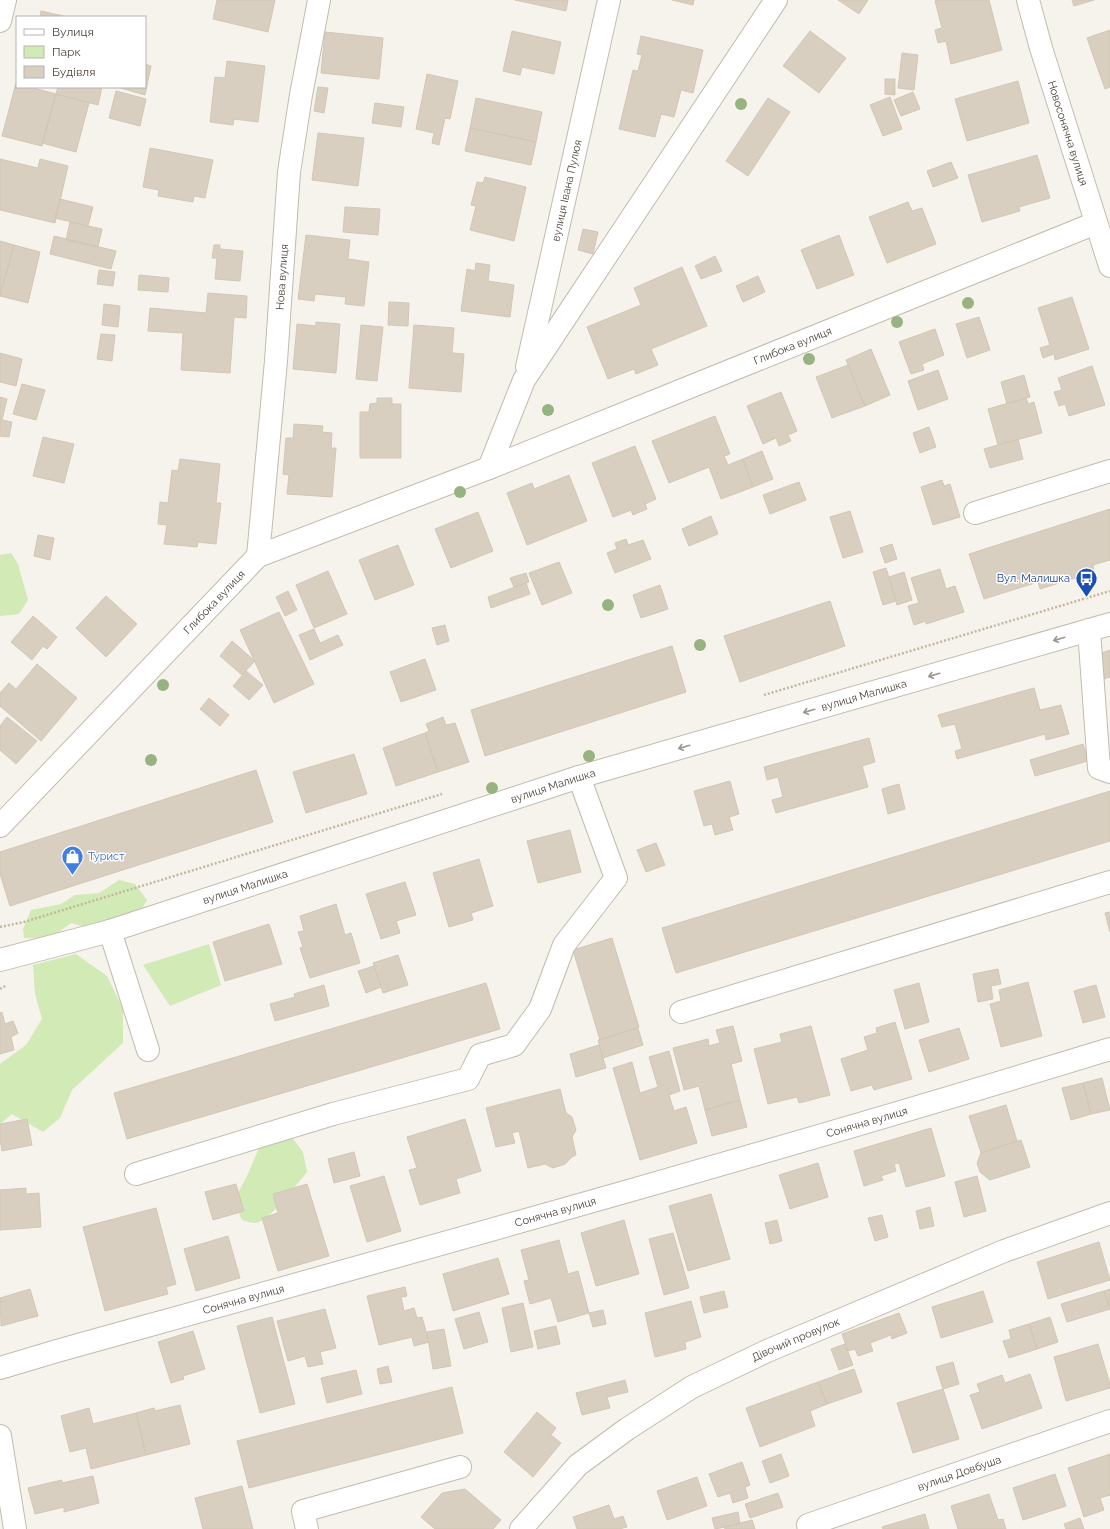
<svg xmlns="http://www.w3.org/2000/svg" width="1110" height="1529" viewBox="0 0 1110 1529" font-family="Raleway,sans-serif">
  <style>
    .green { fill: #d2eab5 }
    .building { fill: #d8cfc1; stroke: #d3c7b4 }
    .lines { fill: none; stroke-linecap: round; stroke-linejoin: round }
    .minor-casing { stroke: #c2bbae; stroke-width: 24 }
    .path { stroke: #c4b79f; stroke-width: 2.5; stroke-dasharray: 2 2; stroke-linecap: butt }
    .minor { stroke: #fff; stroke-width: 22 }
    .tree { fill: #97b381 }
    .oneway { stroke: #9c9892 }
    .labels { text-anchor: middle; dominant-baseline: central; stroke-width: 3; stroke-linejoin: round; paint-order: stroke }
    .street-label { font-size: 11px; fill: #4b4439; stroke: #fff }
    .transit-label { font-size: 11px; fill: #164399; stroke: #fff; text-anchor: end }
    .shop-label { font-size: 11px; fill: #366cbe; stroke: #fff; text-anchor: start }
  </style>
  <rect width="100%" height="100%" fill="#f6f3ec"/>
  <!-- green -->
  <path class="green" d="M11,553L18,564L28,600L19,614L0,616V555Z
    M119,880L135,884L147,900L141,911L130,918L103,921L92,929L71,923L50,939L24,938L23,929L31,910L61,904L75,895L99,893Z
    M209,944L221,985L170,1006L143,965Z
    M76,954L107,976L123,1009V1043L72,1090L60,1118L43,1132L12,1114L0,1124V1064L26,1045L42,1019L35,994L33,965Z
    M290,1135L303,1152L307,1172C298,1183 268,1223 255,1223C251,1223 246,1221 242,1220L236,1207L238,1193L248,1174L259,1148Z"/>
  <!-- building -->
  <path class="building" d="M217,0H275L268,32L213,19Z
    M515,0H568L566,11Z
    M672,0H694L693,5Z
    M838,0H868L859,14Z
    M938,0H989L1002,50L951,64L946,41L938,43L935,30L942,28L935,1Z
    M1072,0H1094L1074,6Z
    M41,11L68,17H40Z
    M1110,30V87L1105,89L1087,38Z
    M512,31L561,42L554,74L522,67L520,75L503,71Z
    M810,31L846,58L819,93L783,66Z
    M325,32L383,38L379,79L321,73Z
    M641,36L703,50L693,93L681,90L674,117L661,114L655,137L619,129L633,70L638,71L642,55L637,54Z
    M902,53L918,55L914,90L898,88Z
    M227,61L265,66L258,122L234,119L233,125L210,122L215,77L225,78Z
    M145,64L151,66L145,95L117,87H145Z
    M427,74L458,81L450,119L445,118L439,145L432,143L434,133L416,129Z
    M885,79H895V95L885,94Z
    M1018,81L1029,123L967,141L955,99Z
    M16,83H17V87H30L56,94L42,146L2,136Z
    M58,87H102L98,105L56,94Z
    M318,87L328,88L324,113L314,111Z
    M116,91L146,99L140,126L109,118Z
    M913,92L920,109L901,116L894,100Z
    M56,94L89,103L76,152L42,143Z
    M890,97L902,129L883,136L870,105Z
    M476,98L542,112L536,142L470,128Z
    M768,98L790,112L748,176L726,161Z
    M375,103L404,107L401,127L372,123Z
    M470,128L536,142L531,165L465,151Z
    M318,133L364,138L358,186L312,180Z
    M150,148L213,160L205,198L194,196L193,202L158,196L159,190L143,187Z
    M1037,155L1050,198L1019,207L1020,211L982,222L968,175Z
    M0,159L38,168L40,159L68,166L55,223L0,210Z
    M951,162L958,178L933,187L927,171Z
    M485,177L526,187L514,241L470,230L476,206L471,205L477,182L483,183Z
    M60,199L93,207L88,226L55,218Z
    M908,202L912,211L922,208L936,244L887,263L869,217Z
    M345,207L380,209L378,235L343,232Z
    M70,222L102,229L98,247L66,240Z
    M583,229L598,232L593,254L578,250Z
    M306,235L350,240L348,259L369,262L364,306L345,304L346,297L315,294L314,301L298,299Z
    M839,235L854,275L817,289L801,250Z
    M54,236L116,251L111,269L50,254Z
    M0,241L14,245L0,295Z
    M14,245L40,252L28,303L0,296Z
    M214,245H220V249L243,251L240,281L215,279L217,258H212Z
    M715,256L722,271L701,279L695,266Z
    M476,263L490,265L488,281L514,285L510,317L461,311L467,269L475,271Z
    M682,267L707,326L651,349L658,365L636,374L634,369L608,379L587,327L641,305L634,288Z
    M99,270L115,272L113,286L97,284Z
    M139,275L169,278L168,292L138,290Z
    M758,276L765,292L743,302L736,286Z
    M208,293L247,296L246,318L234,317L230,373L181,370L183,333L148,331L150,308L206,313Z
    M1072,297L1089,349L1055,360L1054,354L1043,358L1040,348L1050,345L1038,308Z
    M389,302L409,303L408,326L388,325Z
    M104,304L120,306L118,327L102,325Z
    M979,317L990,350L967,358L956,324Z
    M316,322L340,324L336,373L293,369L297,324L316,326Z
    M361,325L383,327L377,381L356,379Z
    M414,325L454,328L452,353L464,354L461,392L409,388Z
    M935,329L944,355L922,364L924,370L911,374L899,342Z
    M101,334L115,335L112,361L97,359Z
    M871,349L890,395L865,406L846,360Z
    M0,353L22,359L16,386L0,382Z
    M848,365L865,406L832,418L816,377Z
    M1092,366L1105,405L1069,416L1065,404L1059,406L1054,392L1062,390L1058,378Z
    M938,370L948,399L918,410L908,381Z
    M1024,375L1030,397L1007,404L1001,382Z
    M22,384L45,390L36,420L13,414Z
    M781,392L797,431L788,435L791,441L779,446L776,438L763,444L747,406Z
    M0,397L7,399L2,420L12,422L9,437L0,436Z
    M377,398H392V404H401V458H360V412H369L370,404L377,403Z
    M1026,398L1028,404L1034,402L1042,433L998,445L988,409Z
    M715,416L730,454L724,456L728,465L743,459L753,487L721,499L709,467L669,483L652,441Z
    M294,424L323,426L322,432L332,433L331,448H336L332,497L287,494L289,475L283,474L286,438H293Z
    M929,427L936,447L920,453L913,433Z
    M43,437L74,444L64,483L33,476Z
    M1018,439L1023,459L990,468L984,449Z
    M635,446L656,499L645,504L647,509L633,515L631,510L613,517L592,463Z
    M762,451L773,479L753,487L743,459Z
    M180,459L220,464L216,503H221L216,544L198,542L197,547L164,544L167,525L158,524L160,502L168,503L172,470L178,471Z
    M569,475L587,521L527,545L507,493L532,483L534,489Z
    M942,480L944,486L950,484L960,517L933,525L921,487Z
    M799,482L806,500L770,514L763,495Z
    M1110,509V560L1093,565L1094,572L1040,589L1038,582L984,599L969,554Z
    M850,511L863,552L843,558L830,517Z
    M478,512L493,551L451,568L435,529Z
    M711,516L718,534L689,546L682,529Z
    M38,535L54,538L50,560L34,556Z
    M626,539L628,545L643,540L651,559L615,573L607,553L617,549L615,543Z
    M892,544L897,559L885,563L880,548Z
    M398,545L414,585L375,600L359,560Z
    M559,562L572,593L542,605L529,573Z
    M886,568L896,601L883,605L873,572Z
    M940,569L946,589L955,586L964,612L926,624V621L914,625L908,606L919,603L911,578Z
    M328,571L347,614L314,628L296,585Z
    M904,572L912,600L897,605L889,577Z
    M526,573L529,582L514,587L510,578Z
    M526,583L530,594L491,608L488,597Z
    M660,585L668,609L641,618L633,595Z
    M288,591L297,610L285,616L276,597Z
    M106,596L137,624L106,657L76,628Z
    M830,601L845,646L740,682L724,636Z
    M279,612L314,684L274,703L240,630Z
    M33,616L57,637L47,649L43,646L32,660L11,642Z
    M445,625L449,641L437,645L432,628Z
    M314,629L320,643L338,635L343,645L310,660L299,635Z
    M232,641L255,661L242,675L220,656Z
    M672,646L686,692L485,756L471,710Z
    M1110,650V677L1103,679L1098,654Z
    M425,659L436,690L401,702L390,672Z
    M37,664L77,698L41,741L0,706V693L9,683L16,689Z
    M246,671L263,685L249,700L233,686Z
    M1034,688L1040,710L1061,705L1069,734L1046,740L1045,734L957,759L955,751L962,749L955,724L942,727L938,715Z
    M209,698L229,715L220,726L200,709Z
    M7,717L37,741L16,764L0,750V726Z
    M443,717L446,725L455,723L469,762L438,772L425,733L429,731L426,724Z
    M425,733L438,772L396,786L383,748Z
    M869,738L875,762L862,766L868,787L776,813L772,800L783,797L778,777L767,780L764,767Z
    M1083,744L1088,761L1035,776L1030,760Z
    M354,754L367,794L306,813L293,772Z
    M256,770L273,822L10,906L0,874V852Z
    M730,781L739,814L729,817L733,830L715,835L712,824L704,826L694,791Z
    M899,784L905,809L888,814L882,789Z
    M1110,791V841L676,973L662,928Z
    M570,830L581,872L538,883L527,841Z
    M656,843L665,865L646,872L637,850Z
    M479,859L493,906L471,913L473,920L449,927L433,873Z
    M405,882L416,915L396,921L400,933L381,939L366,894Z
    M336,904L345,935L351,933L360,963L310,978L300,948L303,947L298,932L304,931L300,916Z
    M1110,912V932L1105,913Z
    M269,924L282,964L225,981L213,942Z
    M612,938L639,1027L600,1040L573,950Z
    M398,955L408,985L383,993L373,963Z
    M374,966L381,987L366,993L358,971Z
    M998,969L1001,984L991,986L993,999L978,1002L973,974Z
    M1028,982L1042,1036L1001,1047L990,1004L1001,1001L999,990Z
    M486,983L500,1029L127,1139L114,1093Z
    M919,983L929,1022L905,1029L894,990Z
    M324,985L329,1006L275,1021L270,1004L295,997L294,994Z
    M1096,985L1105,1017L1083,1023L1074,991Z
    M2,1012L5,1024L13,1021L18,1033L11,1037L14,1050L0,1054V1013Z
    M895,1022L912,1079L874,1090L872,1085L851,1091L841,1059L868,1050L864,1037L877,1033L876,1028Z
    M733,1026L742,1061L731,1064L740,1100L705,1110L699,1086L684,1090L673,1048L708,1039L709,1046L720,1043L716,1030Z
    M811,1026L830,1095L799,1103L797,1097L768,1104L754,1049L782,1042L780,1034Z
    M638,1028L643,1045L603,1058L598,1040Z
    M959,1028L969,1059L929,1072L919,1040Z
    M599,1045L606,1068L576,1077L570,1054Z
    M669,1051L680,1091L669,1095L674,1111L686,1107L697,1143L640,1160L613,1068L632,1062L640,1093L658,1087L649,1057Z
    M1102,1078L1110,1110L1091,1114L1083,1083Z
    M1083,1083L1091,1114L1071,1120L1062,1088Z
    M560,1089L566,1113L572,1117L576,1130L572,1137L576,1155L572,1157L565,1164L553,1168L545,1164L528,1168L519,1131L512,1133L515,1143L496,1147L486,1108Z
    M740,1100L747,1127L712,1136L705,1110Z
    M1006,1105L1017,1141L981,1153L969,1116Z
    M27,1119L32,1145L2,1151L0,1139V1124Z
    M465,1119L481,1171L456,1179L460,1193L420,1205L409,1170L417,1168L407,1137Z
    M931,1128L945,1176L906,1187L899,1163L894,1164L896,1171L881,1176L883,1180L864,1186L854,1151Z
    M1021,1140L1030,1167L990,1180L980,1172L977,1163L981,1153Z
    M354,1152L360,1176L334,1183L328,1159Z
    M818,1163L828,1197L790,1209L779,1175Z
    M384,1176L401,1231L367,1242L350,1186Z
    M977,1176L986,1211L964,1217L955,1182Z
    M236,1184L244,1211L213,1220L205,1192Z
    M307,1184L329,1256L278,1271L262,1218L278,1213L273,1194Z
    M26,1188V1194L39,1193L41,1227L0,1230V1190Z
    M711,1194L730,1259L688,1271L669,1206Z
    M930,1207L934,1226L920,1229L916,1211Z
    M156,1208L176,1284L166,1287L168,1294L105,1311L83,1227Z
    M882,1215L888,1237L875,1241L868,1218Z
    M624,1220L639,1274L596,1286L581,1233Z
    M777,1220L782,1241L770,1244L765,1223Z
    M673,1233L689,1288L664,1295L649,1239Z
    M228,1236L240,1278L196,1291L184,1249Z
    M559,1240L568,1274L578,1271L589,1313L558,1322L551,1298L530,1304L524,1281L529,1280L521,1250Z
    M1099,1242L1110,1280L1048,1299L1037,1262Z
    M498,1258L509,1294L453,1311L443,1274Z
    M405,1287L407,1296L401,1297L404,1311L414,1308L417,1318L422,1317L429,1342L414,1346L412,1337L379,1345L367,1296Z
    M30,1289L38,1316L1,1326L0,1298Z
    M1110,1289V1309L1104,1291Z
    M724,1291L728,1307L704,1313L700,1297Z
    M983,1291L993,1322L941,1338L932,1307Z
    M1104,1291L1110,1309L1067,1322L1061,1304Z
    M691,1301L701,1337L685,1342L686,1349L655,1357L645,1313Z
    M523,1303L533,1347L511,1352L502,1308Z
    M325,1309L336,1348L320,1352L323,1364L308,1367L305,1356L288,1361L277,1321Z
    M603,1310L606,1324L593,1327L589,1313Z
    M479,1312L488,1342L464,1349L455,1319Z
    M899,1313L907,1333L892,1339L891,1335L870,1343L873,1351L858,1356L855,1349L848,1351L842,1334Z
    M272,1317L295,1404L260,1413L237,1326Z
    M1050,1317L1058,1342L1037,1349L1029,1324Z
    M1029,1324L1037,1349L1009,1358L1003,1341L1011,1339L1009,1330Z
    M556,1326L560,1344L538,1349L534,1331Z
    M444,1329L451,1366L433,1369L427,1332Z
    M193,1331L205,1369L183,1376L184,1379L171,1383L158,1342Z
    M845,1344L853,1365L839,1370L831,1349Z
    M1098,1344L1110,1384V1388L1066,1401L1054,1357Z
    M953,1362L959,1384L943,1389L936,1367Z
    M388,1366L392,1382L380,1384L377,1369Z
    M854,1369L862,1392L827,1404L818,1382Z
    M356,1370L362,1394L327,1403L321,1378Z
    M1030,1374L1042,1408L982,1429L970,1395L980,1392L977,1384L1002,1375L1005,1383Z
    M625,1380L628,1392L607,1397L610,1408L582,1415L576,1393Z
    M818,1382L827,1404L810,1411L815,1426L760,1447L746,1408Z
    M452,1387L463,1433L249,1488L237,1441Z
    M943,1389L959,1439L913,1453L897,1403Z
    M180,1405L190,1444L146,1455L136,1413L154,1408L155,1411Z
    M89,1408L93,1424L136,1413L146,1455L91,1469L86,1448L70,1452L61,1416Z
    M537,1412L556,1428L551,1435L561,1443L533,1477L504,1452Z
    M781,1454L789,1476L770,1483L762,1461Z
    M1110,1454V1495L1100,1498L1104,1510L1084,1517L1068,1468Z
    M742,1462L750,1485L745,1487L748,1498L733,1503L730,1493L718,1497L709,1474Z
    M1055,1474L1066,1506L1023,1520L1013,1488Z
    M93,1476L99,1503L64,1512V1507L35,1514L28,1488L62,1480V1483Z
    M697,1477L707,1506L667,1520L657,1491Z
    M242,1486L253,1529H203L195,1498Z
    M465,1489L501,1520L493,1529H435L421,1517L442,1493Z
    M778,1493L783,1507L750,1518L745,1504Z
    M989,1494L998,1520L1003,1519L1006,1529H958L951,1506Z
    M609,1505L614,1519L623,1516L627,1527L619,1529H577L573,1517Z
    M738,1512L740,1524L715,1529L712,1518Z
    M925,1514L929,1529H883L882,1527Z
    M1080,1518L1084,1529H1066L1064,1524Z
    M752,1520L755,1529H725L724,1527Z"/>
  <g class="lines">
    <defs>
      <g id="minor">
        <path id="s1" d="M1028,0L1041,48L1110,266"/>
        <path d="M0,21L5,0"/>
        <path id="s2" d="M527,367L609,0"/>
        <path d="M489,468L524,380L776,0"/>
        <path d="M975,513L1110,471"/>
        <path id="s3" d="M258,556L276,361L289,172L301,95L319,0"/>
        <path d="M1089,630L1099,768L1110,772"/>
        <path id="s4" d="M0,826L258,556L489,468L1096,223"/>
        <path d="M110,931L148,1050"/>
        <path id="s5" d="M0,960L110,931L579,777L1110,624"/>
        <path d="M681,1012L1110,882"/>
        <path d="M136,1174L333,1114L468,1079L480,1055L514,1045L540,1009L564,945L616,878L579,777"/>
        <path id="s6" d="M0,1368L57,1351C409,1253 761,1156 1110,1049"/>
        <path d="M0,1436L15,1529"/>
        <path id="s7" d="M808,1525L1110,1421"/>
        <path d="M307,1529L303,1511L460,1467"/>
        <path id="s8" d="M521,1529L578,1465L627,1429L692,1387L767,1351L1004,1251L1110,1213"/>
      </g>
    </defs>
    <!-- minor casing -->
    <use href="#minor" class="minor-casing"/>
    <!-- path -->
    <path class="path" d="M764,695L1110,591
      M0,927L24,922L442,794
      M0,989L7,985"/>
    <!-- minor -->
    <use href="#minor" class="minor"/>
  </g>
  <!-- trees -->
  <g class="tree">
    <circle cx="741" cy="104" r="6"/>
    <circle cx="968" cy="303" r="6"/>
    <circle cx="897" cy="322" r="6"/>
    <circle cx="809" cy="359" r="6"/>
    <circle cx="548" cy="410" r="6"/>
    <circle cx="460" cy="492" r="6"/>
    <circle cx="608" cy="605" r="6"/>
    <circle cx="700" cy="645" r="6"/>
    <circle cx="163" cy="685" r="6"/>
    <circle cx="589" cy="756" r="6"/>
    <circle cx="151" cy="760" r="6"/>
    <circle cx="492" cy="788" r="6"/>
  </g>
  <!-- one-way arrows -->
  <defs><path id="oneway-shaft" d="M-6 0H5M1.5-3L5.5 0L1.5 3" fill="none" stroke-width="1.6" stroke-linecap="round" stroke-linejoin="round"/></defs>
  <g class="oneway">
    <use href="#oneway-shaft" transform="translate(1059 639) rotate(164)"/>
    <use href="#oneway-shaft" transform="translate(934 675) rotate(164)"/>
    <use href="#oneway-shaft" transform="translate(809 711) rotate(164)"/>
    <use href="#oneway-shaft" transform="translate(684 747) rotate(164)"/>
  </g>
  <!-- icons -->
  <defs>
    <symbol id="bus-pin" viewBox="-11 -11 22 30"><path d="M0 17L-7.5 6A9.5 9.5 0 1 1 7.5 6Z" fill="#1a4fb4" stroke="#fff"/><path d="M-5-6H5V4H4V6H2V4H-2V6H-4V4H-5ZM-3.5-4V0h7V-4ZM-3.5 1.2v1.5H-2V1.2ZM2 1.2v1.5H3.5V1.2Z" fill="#fff"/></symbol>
    <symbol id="shop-pin" viewBox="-11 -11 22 30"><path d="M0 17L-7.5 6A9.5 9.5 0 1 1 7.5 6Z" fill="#3f7fe0" stroke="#fff"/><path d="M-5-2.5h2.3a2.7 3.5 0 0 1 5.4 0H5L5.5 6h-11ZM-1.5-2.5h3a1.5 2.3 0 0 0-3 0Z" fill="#fff"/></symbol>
  </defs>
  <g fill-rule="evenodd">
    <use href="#bus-pin" x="1074" y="566" width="25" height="34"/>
    <use href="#shop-pin" x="60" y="844" width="25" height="34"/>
  </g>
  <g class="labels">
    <!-- street labels -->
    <g class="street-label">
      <text stroke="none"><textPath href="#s1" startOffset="139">Новосонячна вулиця</textPath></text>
      <text stroke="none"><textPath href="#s2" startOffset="181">вулиця Івана Пулюя</textPath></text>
      <text stroke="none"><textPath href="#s3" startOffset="280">Нова вулиця</textPath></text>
      <text stroke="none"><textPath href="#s4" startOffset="948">Глибока вулиця</textPath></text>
      <text stroke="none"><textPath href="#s4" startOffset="310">Глибока вулиця</textPath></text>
      <text stroke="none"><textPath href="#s5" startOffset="904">вулиця Малишка</textPath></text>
      <text stroke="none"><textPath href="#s5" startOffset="580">вулиця Малишка</textPath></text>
      <text stroke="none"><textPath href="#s5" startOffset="256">вулиця Малишка</textPath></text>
      <text stroke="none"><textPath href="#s6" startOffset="901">Сонячна вулиця</textPath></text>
      <text stroke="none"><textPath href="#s6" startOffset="577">Сонячна вулиця</textPath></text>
      <text stroke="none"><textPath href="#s6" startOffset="253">Сонячна вулиця</textPath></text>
      <text stroke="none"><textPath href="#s8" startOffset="338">Дівочий провулок</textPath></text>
      <text stroke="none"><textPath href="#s7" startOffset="160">вулиця Довбуша</textPath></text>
    </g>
    <!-- transit labels -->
    <g class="transit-label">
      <text x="1070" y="578">Вул. Малишка</text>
    </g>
    <!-- shop labels -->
    <g class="shop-label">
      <text x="88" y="856">Турист</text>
    </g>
  </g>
  <!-- legend -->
  <rect x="16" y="16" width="130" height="72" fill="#ffffff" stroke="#b7b4b0"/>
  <rect x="24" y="29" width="20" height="6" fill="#ffffff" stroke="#b7b4b0"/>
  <text x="52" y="36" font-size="12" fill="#4b4439">Вулиця</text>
  <rect x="24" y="46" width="20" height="12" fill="#d2eab5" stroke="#b7b4b0"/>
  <text x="52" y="56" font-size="12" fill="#4b4439">Парк</text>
  <rect x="24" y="66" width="20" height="12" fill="#d8cfc1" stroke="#b7b4b0"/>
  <text x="52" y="76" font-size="12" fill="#4b4439">Будівля</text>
</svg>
